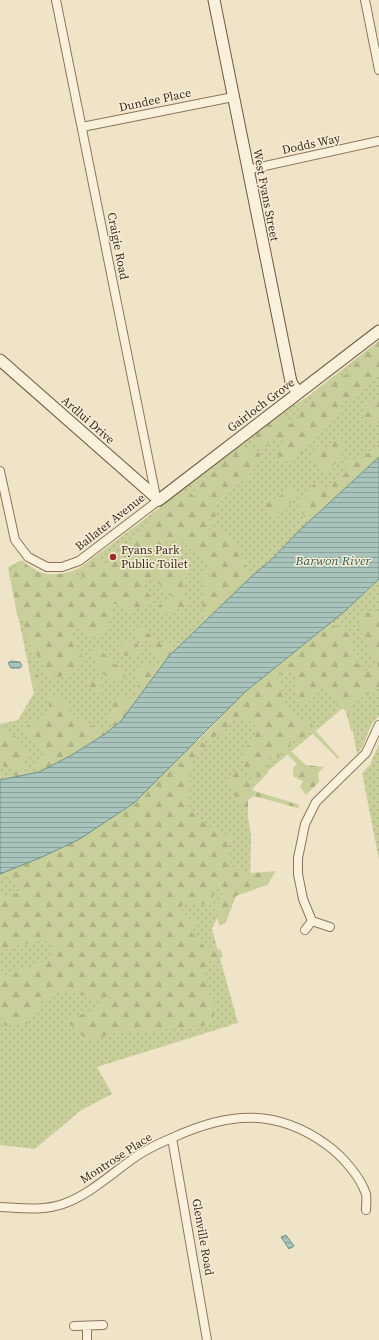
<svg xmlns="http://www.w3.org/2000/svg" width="379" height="1340" viewBox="0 0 379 1340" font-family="'Source Serif 4',serif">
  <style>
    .grass { fill: url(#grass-dots) }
    .forest { fill: url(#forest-firs) }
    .water { fill: url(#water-rules); stroke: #6f938a }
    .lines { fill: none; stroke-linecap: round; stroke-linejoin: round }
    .street-casing { stroke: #8d765c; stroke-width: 10 }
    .secondary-casing { stroke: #6f573f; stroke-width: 13 }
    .street { stroke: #faf1dc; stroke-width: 8 }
    .secondary { stroke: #faf1dc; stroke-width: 11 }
    .poi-dot { fill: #9e2a2b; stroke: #f7eed8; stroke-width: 1.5 }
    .labels { text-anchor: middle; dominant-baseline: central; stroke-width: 3; stroke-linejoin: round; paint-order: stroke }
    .street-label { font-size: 12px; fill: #3d2e20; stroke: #f7eed8 }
    .poi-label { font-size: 12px; fill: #3d2e20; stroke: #f7eed8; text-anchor: start }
    .water-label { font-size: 13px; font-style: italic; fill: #2f5d5a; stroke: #f7eed8 }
  </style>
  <defs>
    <pattern id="grass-dots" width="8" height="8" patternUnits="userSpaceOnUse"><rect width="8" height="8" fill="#c9cf9b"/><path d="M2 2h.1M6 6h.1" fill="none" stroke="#aeb285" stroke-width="1.8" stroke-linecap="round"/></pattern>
    <pattern id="forest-firs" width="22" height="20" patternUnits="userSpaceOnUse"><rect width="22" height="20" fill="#c9cf9b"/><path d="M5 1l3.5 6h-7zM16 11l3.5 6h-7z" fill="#aeb285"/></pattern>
    <pattern id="water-rules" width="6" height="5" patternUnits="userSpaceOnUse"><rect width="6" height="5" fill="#a9c4bc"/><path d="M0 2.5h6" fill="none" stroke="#8ba098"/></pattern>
  </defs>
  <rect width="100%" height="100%" fill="#f0e4c8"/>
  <!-- grass -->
  <path class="grass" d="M379,341V457L302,528L269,562L254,574L169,656L121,721L105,734L39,772L0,780V724L18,720L34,693L8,567L22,560C41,577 56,579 80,568L163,505L276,416L307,397Z
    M379,579V716C365,729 369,741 357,754L348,704L244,791L251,835L250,887L224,903L212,929L238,1023L97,1067L112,1094L80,1111L35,1149L0,1145V874L199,740L245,692L345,611Z
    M379,744V860L362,773L370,765Z"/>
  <!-- forest -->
  <path class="forest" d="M379,341V372L357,394L342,404L336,417L316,434L303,453L292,460L280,463L277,460L283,441H270L266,448L260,449L255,433L276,416L284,418L290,424L298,420L301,407L314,397L312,393L331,379L346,375L357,358Z
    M373,400L379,401V423L371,425L363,419L364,407Z
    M340,437L345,439C344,452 337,465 326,471L315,467C313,459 312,446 322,444L325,447H331L335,439Z
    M379,445V457L307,523L300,508V502L314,484L319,482L323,484L327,490L333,482L345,473L347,461L361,459Z
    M238,446L252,450L260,454C256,478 236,484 218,498L214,511L217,520L206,526L205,530L222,529L240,548L243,561L247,568L254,574L209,618L204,615C201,605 202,595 206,586L202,579L203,572L207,574L212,566L204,562L194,546H184L180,541L172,540L164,543L167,548L157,552L155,557C168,556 179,557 189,566V574L182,584L187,603L182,609L163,614L157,609L161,602L172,597L171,592L163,590L157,580L147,581L144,588L151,597L149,604L141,608L136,607L128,612L121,604H111L114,614L102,634L88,637L74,624L71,630C73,641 80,650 83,661C74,672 64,678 50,678L41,660L29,646L23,621L17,614L9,573L24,563C40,577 54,576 73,571L77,581L84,583L80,568L94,557L102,560L106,566L125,554L128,544L135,534L149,526V516L183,490L198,498L197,492L191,483Z
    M289,488L297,490L298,494C291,504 284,512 272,516L265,511L262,505L274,501Z
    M376,610L379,612V667L369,651L373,646L359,630V616Z
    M329,624L352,632L355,662L366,670L379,668V688L352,703L353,730L351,731L346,711L337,706L335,699L320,684L316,696L305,705C290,693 294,688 297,671H288L279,674L276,667Z
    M141,627C151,636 166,648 180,646L164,663L153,650L154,646L136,636L134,630Z
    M126,640L138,644L139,650L135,656H126L119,652L117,645Z
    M96,648C108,653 106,662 122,667L125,676L120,682H114L99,671L92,651Z
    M150,663L159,670L139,697L136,691L139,683L134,677L136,671Z
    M272,670L281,681L283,703L299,720L311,721L314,729L339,757L338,759L312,733L307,734L300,741H292L288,748L306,765L324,767L318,773L319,782L306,795L300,787L303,781L294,777L293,768L297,764L282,749L278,751L280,758L267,757L268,773L254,787L252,790L300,805L298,808L254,796L248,800V815C239,807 232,802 236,789L228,781L238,770L243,781L251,784L258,775L253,776L243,768L246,747L254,741L256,726L242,717L233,721L223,734H218L210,742L204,740V735L245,692Z
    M29,671H35L39,676V686L33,689Z
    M93,679L99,680L103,691L97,692L90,686L89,681Z
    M52,694L66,700L70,713L89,725L102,729L105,734L70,756L39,772L35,762L45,753C40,744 31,739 24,731C28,723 32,721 40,722L43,715L49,710V696Z
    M117,697L137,699L121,721L114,727L109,719L112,707Z
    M0,727C13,733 23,740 28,754L23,763L25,775L16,777L13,769L4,767L0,758Z
    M199,740L206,746L191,763L188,807L206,825L232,838L226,853L232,868L250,873L276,871L267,885L236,896L226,922L220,926C212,907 218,903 225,887L216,884L211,906L191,902L181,906L183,915L197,921L192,933L205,947L221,950L223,957L205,964L203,972L215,1009L212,1024L158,1031L118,1033L87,1040L65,1020C82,1015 99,1009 112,997L99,999L61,991L43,1000L27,1024L5,1026L0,1013V976L37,964L54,956L52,939C41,940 8,947 0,953V896L11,895L26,890L13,878L1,874L42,857L78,840L134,803Z"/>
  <!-- water -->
  <path class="water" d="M379,457V579L345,611L245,692L134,803L78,840L42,857L0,874V780L39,772L70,756L105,734L121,721L169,656L254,574L269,562L302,528Z
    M11,661L20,662L22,666L20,668H11L8,663Z
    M286,1235L294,1246L289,1249L281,1237Z"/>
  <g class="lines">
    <defs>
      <path id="street" d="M56,0L156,497
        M365,0L379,70
        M82,127L233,97
        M247,170L379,141
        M0,471L15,540L28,557L47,567H62L79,561L159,500
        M330,927L312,921L303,899L298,874V858L305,824L316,802L366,753L379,725
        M305,930L312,921
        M172,1138L207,1340
        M0,1207C21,1208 43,1211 63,1204C89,1195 111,1174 134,1158C146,1149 160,1143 174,1137C229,1112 276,1108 327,1145C342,1156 360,1176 366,1194C367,1199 366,1205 366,1210
        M74,1326L103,1325
        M87,1340V1326"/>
      <path id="secondary" d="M214,0L289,372L291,382L298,393
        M0,360L159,500L379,331"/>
    </defs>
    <!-- street casing -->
    <use href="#street" class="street-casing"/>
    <!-- secondary casing -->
    <use href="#secondary" class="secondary-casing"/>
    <!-- street -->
    <use href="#street" class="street"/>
    <!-- secondary -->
    <use href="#secondary" class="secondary"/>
  </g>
  <!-- markers -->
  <circle class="poi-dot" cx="113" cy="557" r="4"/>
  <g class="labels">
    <!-- street labels -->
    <g class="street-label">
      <text transform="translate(155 100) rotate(-12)">Dundee Place</text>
      <text transform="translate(311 144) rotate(-12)">Dodds Way</text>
      <text transform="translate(266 195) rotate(79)">West Fyans Street</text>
      <text transform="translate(118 246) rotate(79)">Craigie Road</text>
      <text transform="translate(261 405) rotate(-37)">Gairloch Grove</text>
      <text transform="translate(88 420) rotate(41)">Ardlui Drive</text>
      <text transform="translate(110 522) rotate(-38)">Ballater Avenue</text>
      <text transform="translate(116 1158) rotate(-33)">Montrose Place</text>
      <text transform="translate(203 1237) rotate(80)">Glenville Road</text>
    </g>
    <!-- poi labels -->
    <g class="poi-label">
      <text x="121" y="550">Fyans Park<tspan x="121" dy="14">Public Toilet</tspan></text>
    </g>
    <!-- water labels -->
    <g class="water-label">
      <text x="333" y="560">Barwon River</text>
    </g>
  </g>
</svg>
